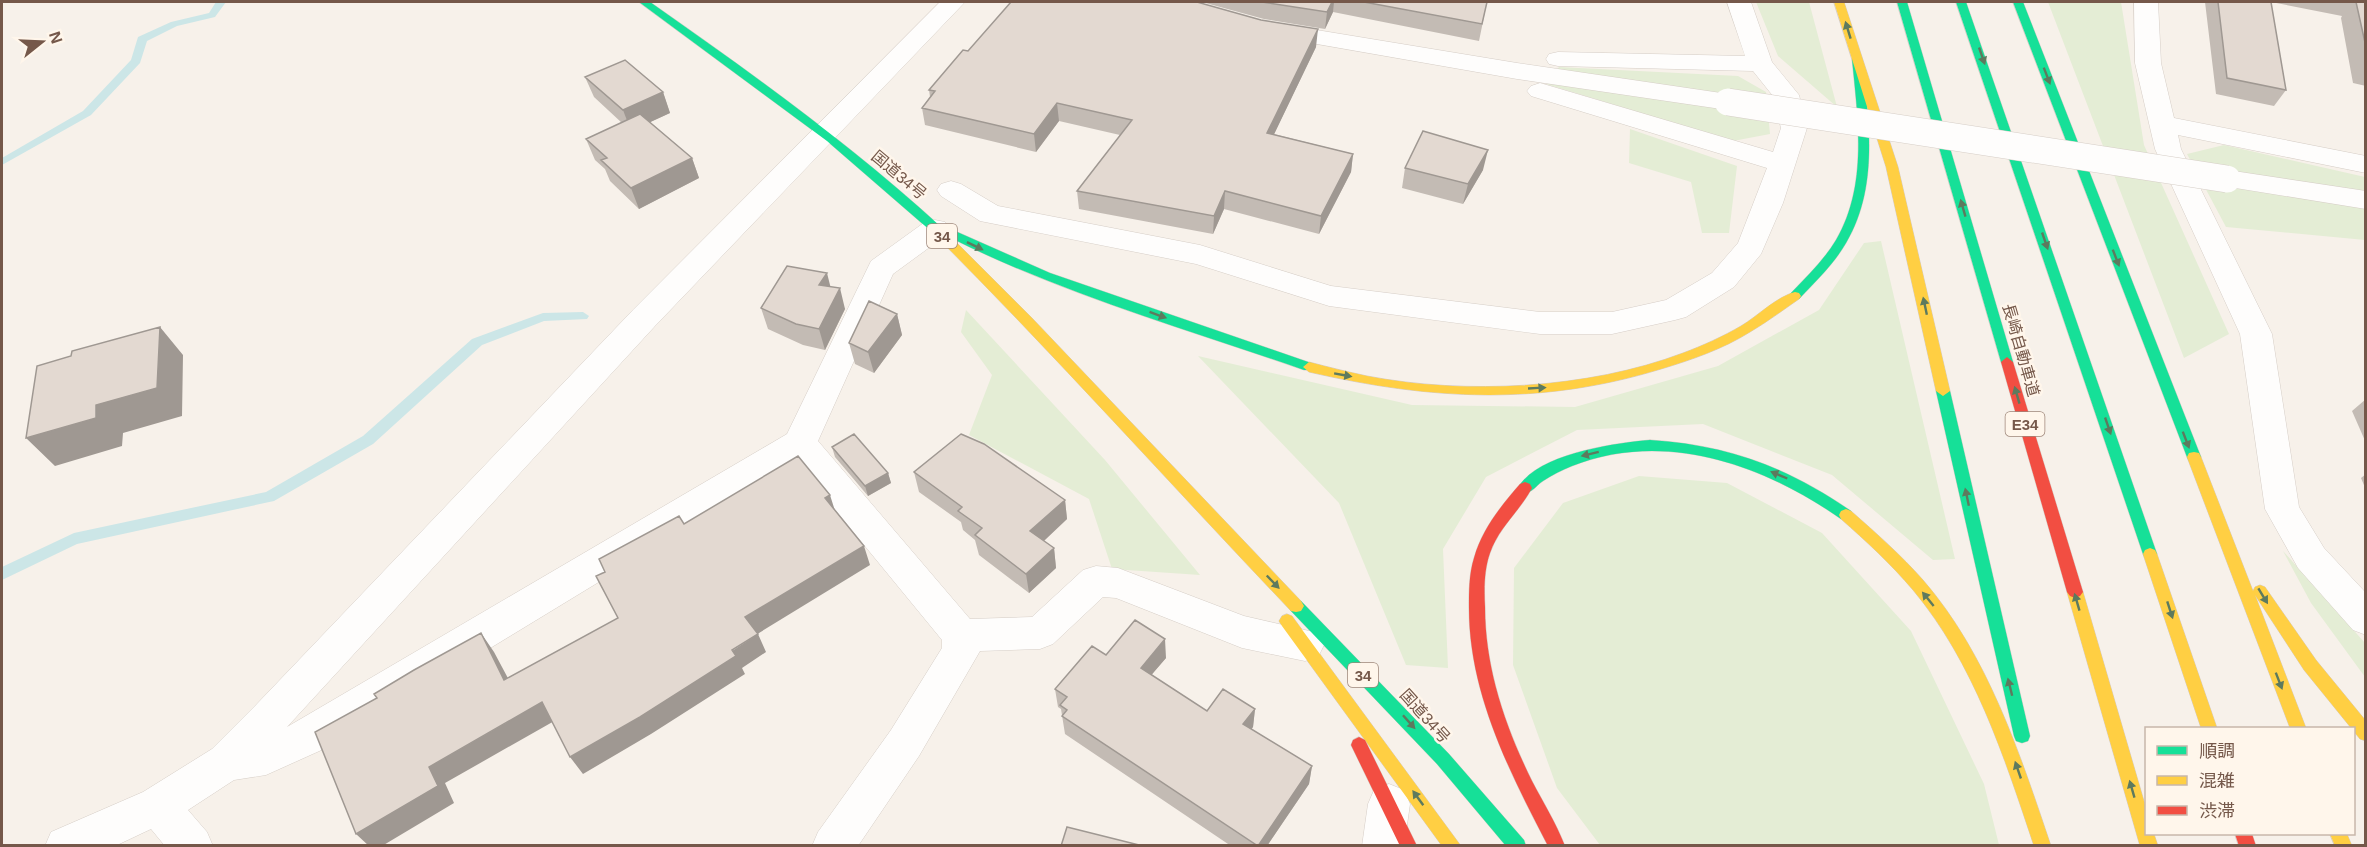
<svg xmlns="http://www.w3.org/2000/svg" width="2367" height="847" viewBox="0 0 2367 847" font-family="Helvetica,'Noto Sans JP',sans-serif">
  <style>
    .green { fill: #e4edd5 }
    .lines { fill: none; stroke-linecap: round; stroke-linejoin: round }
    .stream { fill: #cce6e7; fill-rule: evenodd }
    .street-casing { stroke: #d6cec7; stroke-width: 1 }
    .fast-casing { stroke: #d5ccc6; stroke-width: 1 }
    .slow-casing { stroke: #d5ccc6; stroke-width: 1 }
    .jam-casing { stroke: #d5ccc6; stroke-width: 1 }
    .street { fill: #fefdfc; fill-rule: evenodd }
    .fast { fill: #16e098; fill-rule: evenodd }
    .slow { fill: #ffcf43; fill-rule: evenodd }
    .jam { fill: #f24e42; fill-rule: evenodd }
    .street-bridge-casing { stroke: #d6cec7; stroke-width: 28; stroke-linecap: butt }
    .street-bridge { stroke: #fefdfc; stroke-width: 27 }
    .wall { fill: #c3bbb4 }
    .shaded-wall { fill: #9f9892 }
    .building { fill: #e3d9d1; stroke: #9f9892; stroke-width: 1.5 }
    .oneway { fill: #5d7a5e }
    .labels { text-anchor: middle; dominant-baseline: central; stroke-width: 5; stroke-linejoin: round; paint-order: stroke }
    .shield { fill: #fff6eb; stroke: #9e877a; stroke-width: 1.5 }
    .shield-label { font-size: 15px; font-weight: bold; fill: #75584a }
    .street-label { font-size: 16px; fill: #75584a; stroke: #fff6eb }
  </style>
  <rect width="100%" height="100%" fill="#f7f1ea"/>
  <!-- green -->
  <path class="green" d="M1756,2H1809L1837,107L1778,56Z
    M2048,2H2121L2144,145L2229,334L2184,358Z
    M1559,67L1738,76L1766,92L1770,134L1733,141L1546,84Z
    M1630,129L1737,166L1729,233H1702L1691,182L1629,163Z
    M2224,145L2365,177V240L2226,227L2187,154Z
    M1881,241L1955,559L1933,560L1832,475L1703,424L1577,430L1486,477L1443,549L1448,668L1406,665L1339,503L1198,356L1412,405L1575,407L1718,366L1819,310L1864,243Z
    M966,310L1105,460L1200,575L1112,569L1089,499L969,435L992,375L961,332Z
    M1639,476L1727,483L1822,533L1911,631L1984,784L1999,845H1600L1557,788L1513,665L1514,568L1563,503Z
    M2283,551L2365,643V677L2311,603Z"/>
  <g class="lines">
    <!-- stream -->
    <path class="stream" d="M216,2H226L215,17L177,26L147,41L140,63L91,115L2,165V158L83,111L131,60L138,37L171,22L209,13Z
      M583,312L589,316L587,319L544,321L482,345L373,444L274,501L77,544L2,580V567L74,533L266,492L363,436L472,339L543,313Z"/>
    <defs>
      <path id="street" d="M940,2H965L655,326L287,727L787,434L871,261L925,222L935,220L945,222L949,229L945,236L893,274L818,441L970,619L1032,617L1083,570L1096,566L1118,568L1244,616L1318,633L1324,645L1318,657L1305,661L1242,648L1116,598L1103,597L1053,644L1040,649L980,651L919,756L858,846H812L818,832L891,730L942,648V640L796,462L326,748L266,775L234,780L188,810L207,832L213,846H165L151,829L115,846H45L51,832L143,792L212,749L255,706L633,310Z
        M1727,2H1751L1772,62L1799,95L1807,128L1783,203L1761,254L1734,287L1686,317L1675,320L1612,334H1540L1329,306L1196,264L980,221L941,196L937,190L941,184L951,181L961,184L998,206L1200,245L1331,286L1540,312H1612L1666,300L1712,273L1738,243L1767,168L1531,96L1527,91L1531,86L1540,83L1773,152L1781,128L1773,96L1753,71L1558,66L1549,64L1546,59L1549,54L1558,52L1745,56Z
        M2134,2H2158L2161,63L2174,118L2366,156V173L2178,135L2181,149L2272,334L2299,507L2324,548L2366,593V635L2353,630L2298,568L2265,509L2240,334L2155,149L2135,63Z
        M1274,23L1517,63L1728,94L1737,97L1741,102L1737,107L1728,110L1517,79L1265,35L1262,30L1265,25Z
        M2227,170L2366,191V209L2217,185L2213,179L2217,173Z
        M1389,784L1404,790L1410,804L1404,846H1362L1368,804L1374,790Z"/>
      <path id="fast" d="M639,2H650C750,72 849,143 940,226L942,229L940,232H932L827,141Z
        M1897,2H1907L2013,362L2012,365L2007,367L2001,362Z
        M1956,2H1966L2157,554L2155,558L2150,560L2145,558L2143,554Z
        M2013,2H2023L2201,457L2199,461H2189L2187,457Z
        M1857,56L1862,59C1869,120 1879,187 1846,243C1834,264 1816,281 1799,299H1791L1789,296L1791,293C1807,276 1824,260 1836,240C1868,185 1858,119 1852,59Z
        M955,231L1050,273L1314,364L1315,367L1314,370H1304C1186,329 1063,294 951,238L949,235L951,232Z
        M1943,386L1950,391L2030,736L2028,741L2022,743L2016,741L2014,736L1936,391Z
        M1650,440C1728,445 1787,467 1851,511L1853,515L1851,519H1841C1764,465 1665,429 1572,466C1562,470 1552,475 1543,481C1538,484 1534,490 1529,492C1525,494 1524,493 1520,492L1518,488C1536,454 1615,443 1650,440Z
        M1296,600L1301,601L1449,754L1524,840L1526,846H1506L1437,764L1291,611L1288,606L1291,601Z"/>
      <path id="slow" d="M1834,2H1844L1898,167L1950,391L1943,396L1936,391L1886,167Z
        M936,225L940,226L1032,318L1301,601L1304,606L1301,611L1296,612L1291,611C1171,485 1055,355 932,232L930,229Z
        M1795,292L1799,293L1801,296L1799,299C1783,310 1767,322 1750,332C1723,349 1691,360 1661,369C1540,406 1431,400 1309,372L1303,367L1309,362C1328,367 1348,372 1367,376C1466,395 1588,389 1683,353C1702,346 1724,336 1741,326C1758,316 1776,297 1795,292Z
        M2194,452L2199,453L2201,457L2253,591L2255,587L2260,585L2265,587L2316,660L2366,721V741L2360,739L2304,670L2255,595L2306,728H2290L2187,457L2189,453Z
        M1846,509L1851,511C1876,533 1901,555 1923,580C1988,655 2020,754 2051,846H2034C2004,756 1974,663 1913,590C1891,564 1866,541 1841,519L1839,515L1841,511Z
        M2150,548L2155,550L2157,554L2217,728H2201L2143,554L2145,550Z
        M2075,586L2080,588L2083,592L2146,808V834H2154L2158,846H2140L2067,592L2070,588Z
        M1287,614L1292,616L1461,846H1442L1282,626L1279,621L1282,616Z
        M2330,834H2347L2352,846H2335Z"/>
      <path id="jam" d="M2007,357L2013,362L2083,592L2080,596L2075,598L2070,596L2067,592L2001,362Z
        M1525,482L1530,484L1532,488C1520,511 1499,527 1490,553C1484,570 1484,589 1485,607C1485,668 1505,726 1532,781C1543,802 1556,823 1565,846H1548C1509,771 1469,693 1469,608C1469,591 1469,574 1474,558C1482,529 1501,506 1520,484Z
        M1359,737L1365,740L1417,846H1400L1351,745L1353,740Z
        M2235,834H2252L2256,846H2239Z"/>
    </defs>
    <!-- street casing -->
    <use href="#street" class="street-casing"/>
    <!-- fast casing -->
    <use href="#fast" class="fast-casing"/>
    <!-- slow casing -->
    <use href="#slow" class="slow-casing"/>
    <!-- jam casing -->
    <use href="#jam" class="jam-casing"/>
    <!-- street -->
    <use href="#street" class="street"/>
    <!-- fast -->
    <use href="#fast" class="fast"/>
    <!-- slow -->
    <use href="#slow" class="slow"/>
    <!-- jam -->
    <use href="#jam" class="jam"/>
    <defs>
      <path id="street-bridge" d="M1728,102L2227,179"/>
    </defs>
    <!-- street-bridge casing -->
    <use href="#street-bridge" class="street-bridge-casing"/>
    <!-- street-bridge -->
    <use href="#street-bridge" class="street-bridge"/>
  </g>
  <!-- wall -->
  <path class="wall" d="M1202,2H1487L1479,41L1333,12L1325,29L1264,19Z
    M2205,2H2366V86L2353,83L2341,18L2342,16L2271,2L2286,90L2274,106L2216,94Z
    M1316,47L1274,134L1353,154L1351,172L1319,234L1224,209L1213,234L1079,209L1077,191L1120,135L1059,121L1036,152L925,125L922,108L930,97L929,90L968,51Z
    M585,77L663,92L670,113L650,122L692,158L699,178L639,209L610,181L605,169L595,160L586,139L622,123L594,97Z
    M1405,168L1483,170L1463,204L1402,188Z
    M831,287L845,309L825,350L803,345L768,329L761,308Z
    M897,314L902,335L874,373L855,364L849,343Z
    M2366,399V443L2352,411Z
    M832,447L888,473L891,483L868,496L835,457Z
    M914,472L1065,500L1067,519L1044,541L1054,548L1056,568L1029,593L979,555L975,540L963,530L961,522L919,492Z
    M2366,474V490L2361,478Z
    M1106,655L1166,658L1151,675L1207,711L1255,709L1253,727L1251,729L1312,766L1309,784L1267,846H1231L1065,734L1061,709L1058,707L1055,689Z"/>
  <!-- shaded-wall -->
  <path class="shaded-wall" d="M1332,2H1334L1333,12L1325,29L1327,12Z
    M1318,29L1316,47L1266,151L1267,133Z
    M663,92L670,113L631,131L623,110Z
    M1057,103L1059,121L1036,152L1034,134Z
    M1488,150L1483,170L1463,204L1468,184Z
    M1353,154L1351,172L1319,234L1321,216Z
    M692,158L699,178L639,209L631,188Z
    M1225,191L1224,209L1213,234L1214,216Z
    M827,273L832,293L819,285Z
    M840,288L845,309L825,350L819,329Z
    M897,314L902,335L874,373L868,352Z
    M160,327L183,355L182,416L123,433L122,446L55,466L26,438L96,405Z
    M888,473L891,483L868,496L865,486Z
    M830,495L836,514L825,498Z
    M1065,500L1067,519L1033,551L1030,531Z
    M864,546L870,565L754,636L745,617Z
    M1054,548L1056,568L1029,593L1026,574Z
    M481,633L494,652L518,697L504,680Z
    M758,634L766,652L742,668L745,674L651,734L583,774L570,757Z
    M1165,639L1166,658L1142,686L1141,668Z
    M542,702L556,720L445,783L454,803L382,846H369L356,834L429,767Z
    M1255,709L1253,727L1242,742L1243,724Z
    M1312,766L1309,784L1267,846H1258Z"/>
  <!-- building -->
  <path class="building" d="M1011,2H1197L1261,20L1318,29L1267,133L1353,154L1321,216L1225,191L1214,216L1077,191L1132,120L1057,103L1034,134L922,108L935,91L929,90L963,50L968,51Z
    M1262,2H1332L1327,12Z
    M1364,2H1487L1482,24Z
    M2218,2H2271L2286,90L2227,78Z
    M2356,2H2366V47Z
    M625,60L663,92L623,110L585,77Z
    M640,114L692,158L631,188L601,160L607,158L586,139Z
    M1423,131L1488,150L1468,184L1405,168Z
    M787,266L827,273L819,285L840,288L819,329L796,324L761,308Z
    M869,301L897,314L868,352L849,343Z
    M160,327L157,388L96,405V418L26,438L37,366L71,356L72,351Z
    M854,434L888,473L865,486L832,447Z
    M961,434L984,444L1065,500L1030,531L1054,548L1026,574L975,535L982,528L958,511L962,507L914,472Z
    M798,456L830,495L825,498L864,546L745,617L758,634L732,650L736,656L640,717L570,757L542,702L429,767L438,786L356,834L315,732L377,698L374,694L414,670L481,633L504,680L618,618L596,576L605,572L599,559L679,516L684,524Z
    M1135,620L1165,639L1141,668L1207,711L1223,689L1255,709L1243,724L1312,766L1258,846L1062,716L1067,710L1060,705L1067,697L1055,689L1092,646L1106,655Z
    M1067,827L1143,846H1061Z"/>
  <!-- one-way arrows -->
  <defs><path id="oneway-solid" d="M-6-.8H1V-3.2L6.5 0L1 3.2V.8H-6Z" transform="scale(1.5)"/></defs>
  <g class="oneway">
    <use href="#oneway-solid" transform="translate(1848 30) rotate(-107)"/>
    <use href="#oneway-solid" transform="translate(1982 56) rotate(71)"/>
    <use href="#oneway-solid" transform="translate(2047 76) rotate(69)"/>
    <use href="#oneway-solid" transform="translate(1963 208) rotate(-106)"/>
    <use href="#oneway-solid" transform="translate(2045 241) rotate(71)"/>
    <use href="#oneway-solid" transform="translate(975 246) rotate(26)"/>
    <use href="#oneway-solid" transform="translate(2116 258) rotate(69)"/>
    <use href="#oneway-solid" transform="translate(1925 306) rotate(-102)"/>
    <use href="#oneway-solid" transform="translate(1158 315) rotate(20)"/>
    <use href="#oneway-solid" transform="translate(1343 375) rotate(10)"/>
    <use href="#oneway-solid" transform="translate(1537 388) rotate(-3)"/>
    <use href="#oneway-solid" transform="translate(2017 395) rotate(-106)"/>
    <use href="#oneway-solid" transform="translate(2108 426) rotate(71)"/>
    <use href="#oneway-solid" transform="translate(2186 440) rotate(69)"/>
    <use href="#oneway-solid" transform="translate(1590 454) rotate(166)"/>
    <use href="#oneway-solid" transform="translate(1779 475) rotate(-157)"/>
    <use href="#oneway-solid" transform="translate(1967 497) rotate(-102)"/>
    <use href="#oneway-solid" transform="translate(1273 582) rotate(46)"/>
    <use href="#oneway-solid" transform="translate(2263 596) rotate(59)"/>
    <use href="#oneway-solid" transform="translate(1928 599) rotate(-129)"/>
    <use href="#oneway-solid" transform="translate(2077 602) rotate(-106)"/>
    <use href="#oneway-solid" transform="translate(2170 610) rotate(72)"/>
    <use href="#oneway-solid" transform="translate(2279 681) rotate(69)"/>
    <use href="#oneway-solid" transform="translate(2010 687) rotate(-104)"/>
    <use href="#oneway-solid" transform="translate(1409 722) rotate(48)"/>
    <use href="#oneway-solid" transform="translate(2018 770) rotate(-109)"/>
    <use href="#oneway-solid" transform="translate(2132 789) rotate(-106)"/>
    <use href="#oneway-solid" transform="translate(1418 798) rotate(-126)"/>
  </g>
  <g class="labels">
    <!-- shield labels -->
    <g class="shield">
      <rect x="927" y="224" width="30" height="24" rx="4.5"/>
      <rect x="2005.5" y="412" width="39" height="24" rx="4.5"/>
      <rect x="1348" y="663" width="30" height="24" rx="4.5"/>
    </g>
    <g class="shield-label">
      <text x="942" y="236">34</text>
      <text x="2025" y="424">E34</text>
      <text x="1363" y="675">34</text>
    </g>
    <!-- street labels -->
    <g class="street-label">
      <text transform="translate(899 175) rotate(40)">国道34号</text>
      <text transform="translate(2021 350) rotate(74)">長崎自動車道</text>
      <text transform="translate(1425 716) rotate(48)">国道34号</text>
    </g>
  </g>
  <!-- border -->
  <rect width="2367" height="847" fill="none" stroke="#75584a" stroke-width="6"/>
  <!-- legend -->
  <rect x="2145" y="727" width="210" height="108" fill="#fff6eb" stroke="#c8b7ab" stroke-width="1.5"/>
  <rect x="2157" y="746" width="30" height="9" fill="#16e098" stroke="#c8b7ab" stroke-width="1.5"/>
  <text x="2199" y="757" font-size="18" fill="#75584a">順調</text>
  <rect x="2157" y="776" width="30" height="9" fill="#ffcf43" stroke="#c8b7ab" stroke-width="1.5"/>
  <text x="2199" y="787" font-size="18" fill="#75584a">混雑</text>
  <rect x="2157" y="806" width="30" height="9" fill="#f24e42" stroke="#c8b7ab" stroke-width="1.5"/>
  <text x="2199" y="817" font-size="18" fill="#75584a">渋滞</text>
  <!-- north arrow -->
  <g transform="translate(42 42) rotate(72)" stroke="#fff6eb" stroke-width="4.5" paint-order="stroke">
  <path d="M0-4.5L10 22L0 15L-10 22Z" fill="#75584a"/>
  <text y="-9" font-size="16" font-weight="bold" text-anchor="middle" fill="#75584a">N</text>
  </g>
</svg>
